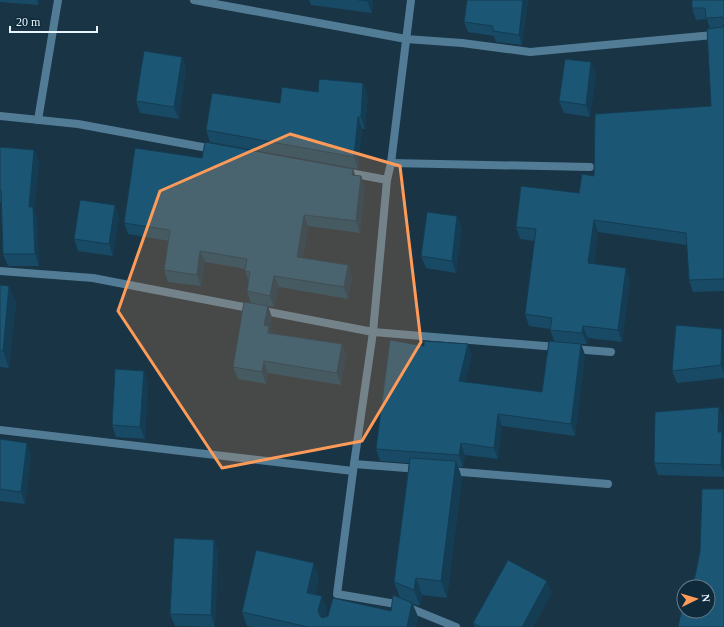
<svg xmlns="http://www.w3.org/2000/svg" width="724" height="627" viewBox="0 0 724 627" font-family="'Times New Roman',serif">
	<rect width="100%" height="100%" fill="#193444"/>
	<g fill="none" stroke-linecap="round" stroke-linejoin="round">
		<!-- street -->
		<g stroke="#527c96" stroke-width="8">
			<polyline points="194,0 406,39 462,43 530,52 724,34"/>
			<polyline points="411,0 391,163 387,180 373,332 354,464 337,594 402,605 456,627"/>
			<polyline points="0,116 78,124 213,149"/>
			<polyline points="38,120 58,0"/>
			<polyline points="391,163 590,167"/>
			<polyline points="345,172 387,180"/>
			<polyline points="0,271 93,278 373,332 557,347"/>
			<polyline points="573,349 611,352"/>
			<polyline points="0,430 353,471"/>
			<polyline points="354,464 419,469"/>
			<polyline points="449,471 608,484"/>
		</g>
	</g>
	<!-- wall -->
	<g fill="#184a65">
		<polygon points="0,0 39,0 38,5 0,2"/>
		<polygon points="309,0 373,0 372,13 311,5"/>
		<polygon points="467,0 528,0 522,45 496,42 494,36 468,32 464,22"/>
		<polygon points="724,0 724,291 693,292 689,280 687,245 598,232 594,264 630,280 622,342 588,338 587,344 581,344 585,355 575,436 502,426 498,459 465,455 463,467 458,467 462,478 447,598 422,595 420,606 413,604 418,617 416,627 251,627 247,626 242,612 319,578 315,594 322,596 327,610 326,616 391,611 400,598 394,582 409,463 380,461 376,449 472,355 465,382 542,392 554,341 550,329 529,326 525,314 535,241 520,239 516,227 579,193 594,176 711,106 710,29 707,19 696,20 692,8"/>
		<polygon points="182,57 186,69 179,119 140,113 136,101"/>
		<polygon points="596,74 590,117 564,113 559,101"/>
		<polygon points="363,83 368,95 365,129 362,129 358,169 210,142 206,130 280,103 318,92"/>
		<polygon points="0,147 34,150 39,162 34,211 37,219 39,266 8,266 3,254 1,202 0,202"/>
		<polygon points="202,158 353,169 355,175 361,176 365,187 360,233 308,226 303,258 348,265 352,277 348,299 279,287 274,307 268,306 272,318 270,329 272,333 342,344 346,356 341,385 268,373 266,384 238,379 233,367 251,303 247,291 249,281 245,271 245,269 205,262 201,286 168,282 164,270 169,241 128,234 124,223"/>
		<polygon points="115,205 119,217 113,256 78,251 74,239"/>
		<polygon points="462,228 456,273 426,268 421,256"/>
		<polygon points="0,285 9,286 16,303 9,368 0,367"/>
		<polygon points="724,335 724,378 677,383 672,371"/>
		<polygon points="148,383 145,439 116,437 112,425"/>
		<polygon points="719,407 723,419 723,435 724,438 724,477 658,475 654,463"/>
		<polygon points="0,439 27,443 31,455 25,504 0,501"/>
		<polygon points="214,540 218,552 215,627 175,626 170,614"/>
		<polygon points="547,581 552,593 533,627 475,627 473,623"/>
	</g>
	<!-- shaded-wall -->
	<g fill="#143c52">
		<polygon points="37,0 39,0 38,5"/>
		<polygon points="368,0 373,0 372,13 367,1"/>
		<polygon points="523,0 528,0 522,45 519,35"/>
		<polygon points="182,57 186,69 179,119 174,107"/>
		<polygon points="591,62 596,74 590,117 586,105"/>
		<polygon points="363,83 368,95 365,129 361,117"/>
		<polygon points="358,117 362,129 358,169 354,157"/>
		<polygon points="34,150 39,162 34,211 37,219 39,266 35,254 29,207"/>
		<polygon points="353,169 357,180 352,175"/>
		<polygon points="361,176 365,187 360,233 356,221"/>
		<polygon points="115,205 119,217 113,256 109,244"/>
		<polygon points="304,215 308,226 301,269 297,257"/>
		<polygon points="457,216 462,228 456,273 452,261"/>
		<polygon points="594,220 598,232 593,275 588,263"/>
		<polygon points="200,251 205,262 201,286 197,275"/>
		<polygon points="348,265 352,277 348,299 344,287"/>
		<polygon points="626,268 630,280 622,342 618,330"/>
		<polygon points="274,276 279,287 274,307 270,296"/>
		<polygon points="9,286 16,303 9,368 3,351"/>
		<polygon points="268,306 272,318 270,329 273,338 272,345 264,325"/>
		<polygon points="583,326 588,338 587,344 582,333"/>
		<polygon points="722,329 724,335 724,374 721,365"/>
		<polygon points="342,344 346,356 341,385 337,373"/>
		<polygon points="468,344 472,355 463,392 459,381"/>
		<polygon points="581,344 585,355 575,436 571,424"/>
		<polygon points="264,361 268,373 266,384 262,372"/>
		<polygon points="144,371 148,383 145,439 140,427"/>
		<polygon points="719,407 723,419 723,435 724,438 724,474 721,465 718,432"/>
		<polygon points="498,414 502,426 498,459 494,448"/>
		<polygon points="27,443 31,455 25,504 21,492"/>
		<polygon points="461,443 465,455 463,467 459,455"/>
		<polygon points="456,461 462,478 447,598 441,581"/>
		<polygon points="214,540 218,552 215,627 211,615"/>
		<polygon points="314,563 319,578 312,607 307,593"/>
		<polygon points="416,578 422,595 420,606 414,590"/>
		<polygon points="547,581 552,593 533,627 522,627"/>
		<polygon points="322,596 327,610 324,626 318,611"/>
		<polygon points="412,603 418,617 416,627 407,627"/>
	</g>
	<!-- building -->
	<g fill="#1c5675" stroke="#143c52">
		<polygon points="358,0 368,0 367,1"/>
		<polygon points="467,0 523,0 519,35 493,31 493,26 464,22"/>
		<polygon points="692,0 724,0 724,20 722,17 706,18 705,8 692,8"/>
		<polygon points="724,24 724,279 689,280 686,233 594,220 588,263 626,268 618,330 583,326 582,333 550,330 552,318 525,314 536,229 516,227 521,186 579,193 582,174 594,176 595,114 711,106 707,29 723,27"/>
		<polygon points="144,51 182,57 174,107 136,101"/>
		<polygon points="565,59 591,62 586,105 559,101"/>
		<polygon points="319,79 363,83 361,117 358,117 354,157 206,130 212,93 280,103 282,87 318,92"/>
		<polygon points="205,142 353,169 352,175 361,176 356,221 304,215 297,257 348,265 344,287 274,276 270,296 247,291 250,272 245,271 247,259 200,251 197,275 164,270 170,230 124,223 135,148 202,158"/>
		<polygon points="0,147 34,150 29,207 33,207 35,254 3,254 1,190 0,190"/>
		<polygon points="80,200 115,205 109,244 74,239"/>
		<polygon points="427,212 457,216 452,261 421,256"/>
		<polygon points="0,285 9,286 3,351 0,351"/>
		<polygon points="244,302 268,306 264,325 269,326 268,333 342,344 337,373 264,361 262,372 233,367"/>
		<polygon points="676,325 722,329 721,365 672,371"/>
		<polygon points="390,340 424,346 424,341 468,344 459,381 542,392 549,341 581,344 571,424 498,414 494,448 461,443 459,455 376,449"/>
		<polygon points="115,369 144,371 140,427 112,425"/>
		<polygon points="719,407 718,432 722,432 721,465 654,463 655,412"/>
		<polygon points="0,439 27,443 21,492 0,489"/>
		<polygon points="410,458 456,461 441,581 416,578 414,590 394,582"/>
		<polygon points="702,489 724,489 724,627 678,627 684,599 684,611 708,611 708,587 687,587 688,580 694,581 700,552"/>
		<polygon points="174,538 214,540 211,615 170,614"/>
		<polygon points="256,550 314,563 307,593 322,596 318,611 320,616 322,618 328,616 333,598 391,611 393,595 412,603 407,627 308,627 242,612"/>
		<polygon points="508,560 547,581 522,627 481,627 473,623"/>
	</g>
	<!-- marked area -->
	<path fill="#fe9b59" fill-opacity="0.2" stroke="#fe9b59" stroke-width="3" stroke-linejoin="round" d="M290,134l110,32 21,176 -59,99 -140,27 -104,-157 42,-120z"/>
	<!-- north arrow -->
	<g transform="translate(696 599) rotate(85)"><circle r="19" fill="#0f2a3a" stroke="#667b88"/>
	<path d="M0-3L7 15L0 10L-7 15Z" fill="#fe9b59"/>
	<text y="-6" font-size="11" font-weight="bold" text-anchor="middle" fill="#e8f5fe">N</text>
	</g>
	<!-- scale -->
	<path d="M10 26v6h87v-6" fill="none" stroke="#e8f5fe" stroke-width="2"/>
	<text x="16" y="26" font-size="12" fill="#e8f5fe" stroke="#0f2a3a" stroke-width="3" paint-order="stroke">20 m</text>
</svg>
